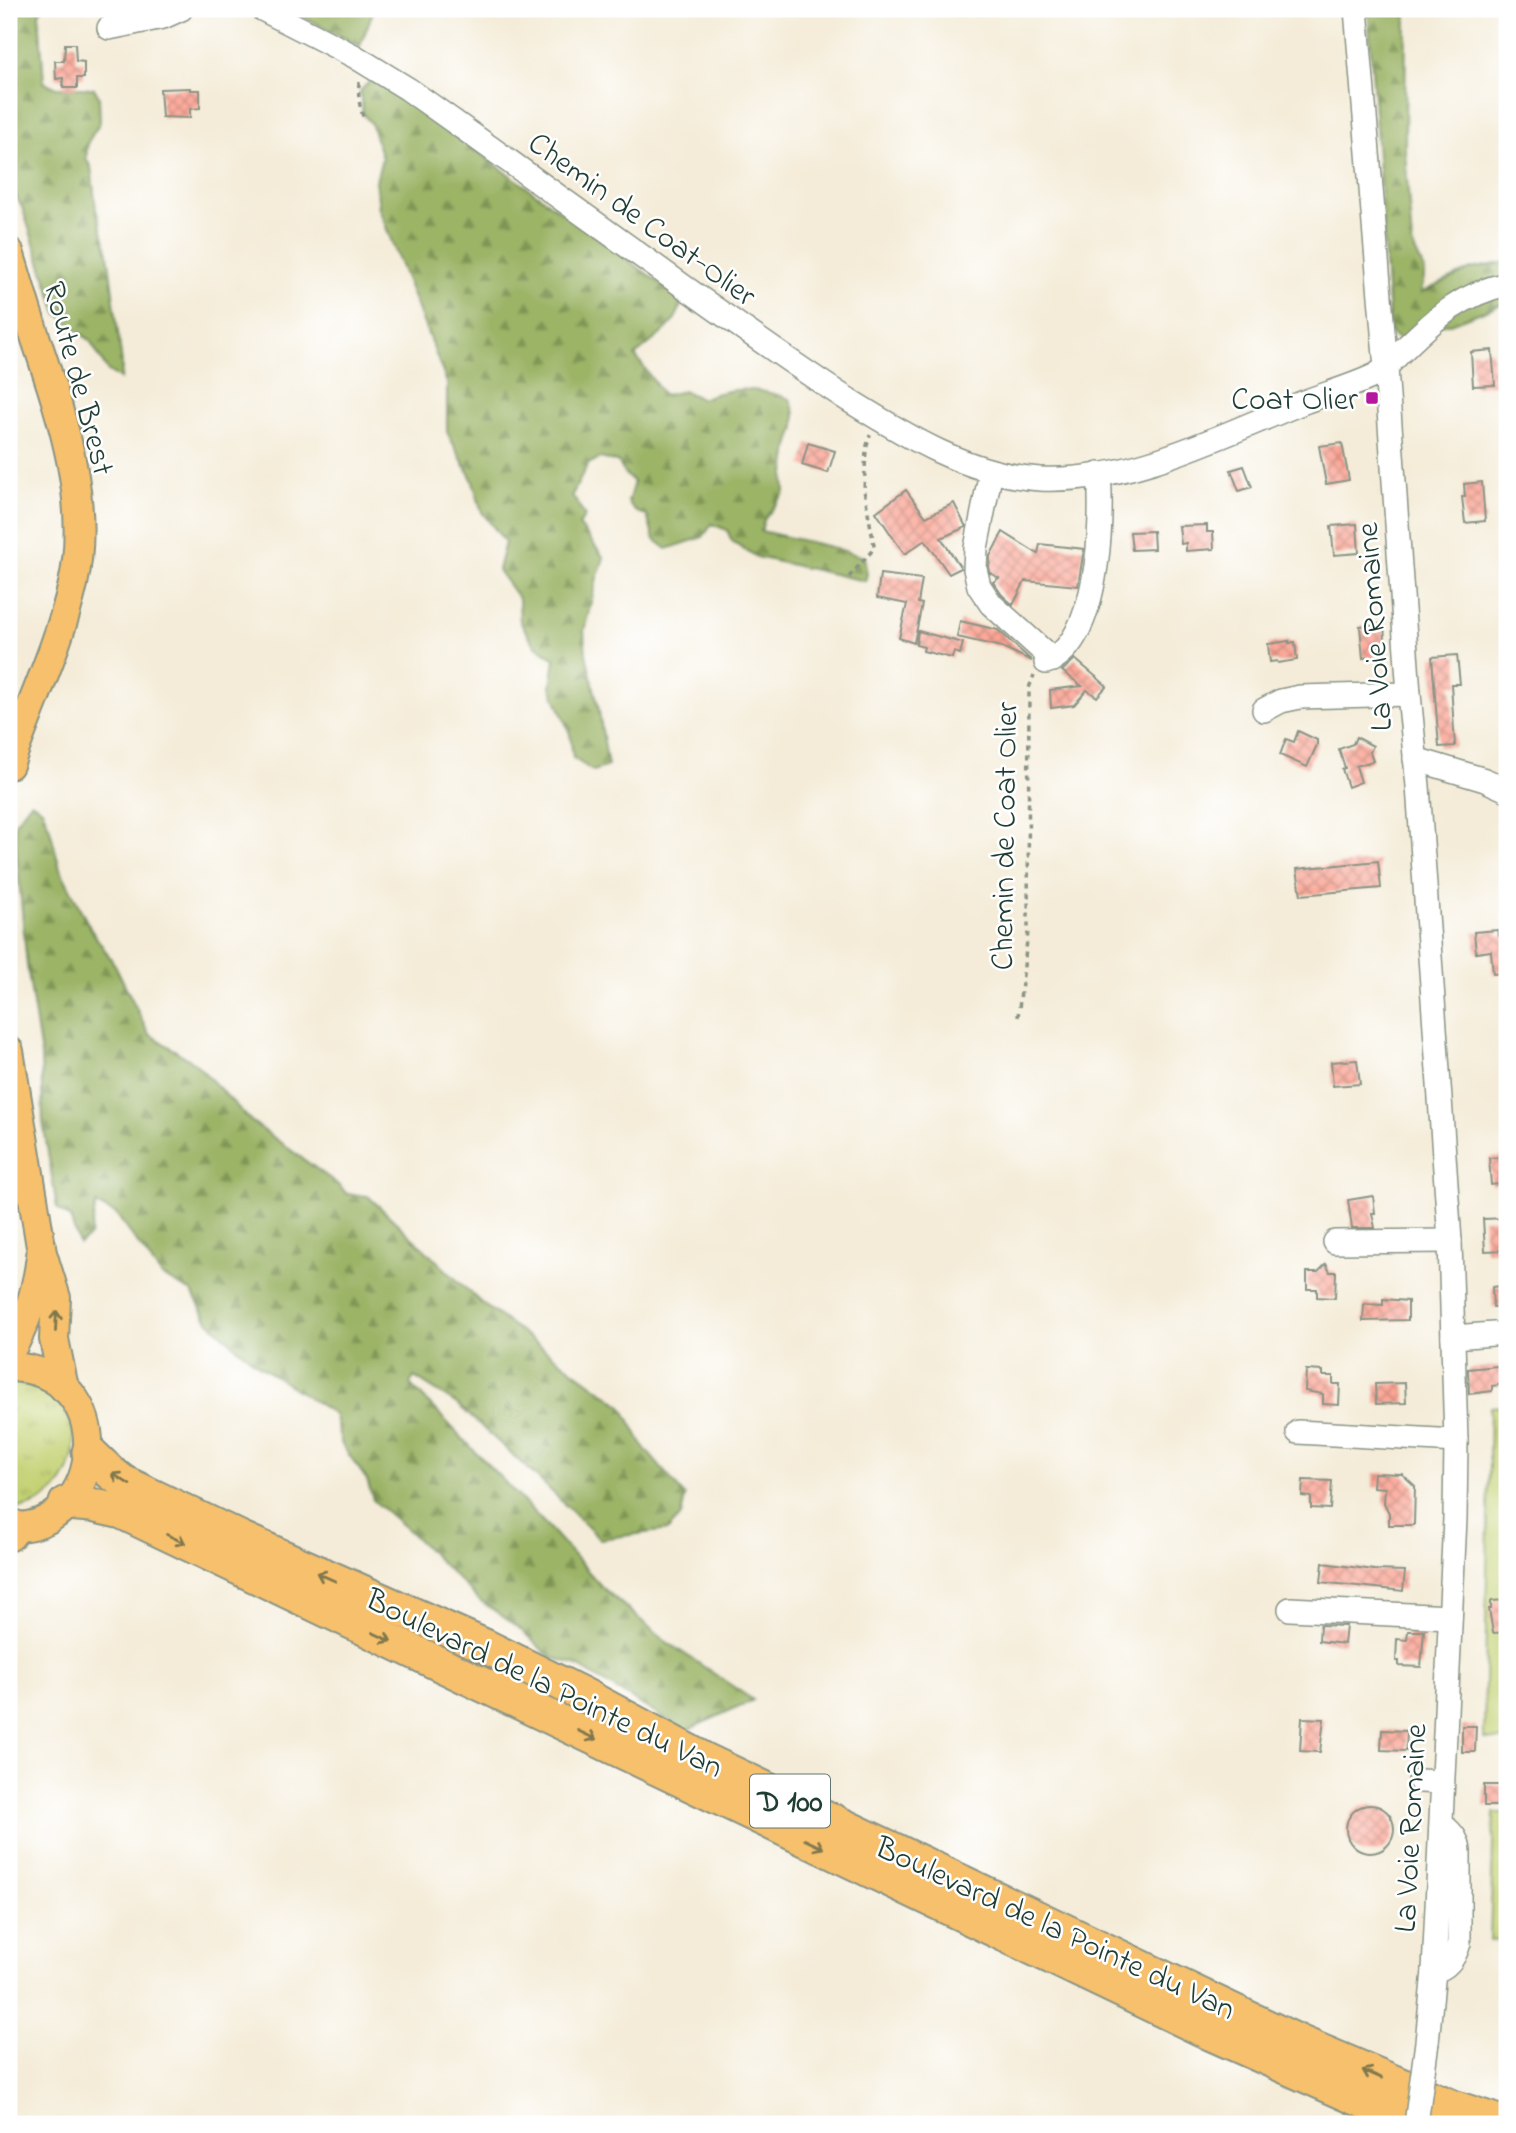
<svg xmlns="http://www.w3.org/2000/svg" width="1516" height="2133" viewBox="0 0 1516 2133" font-family="'Indie Flower',sans-serif">
	<defs>
		<pattern id="grass-tufts" width="24" height="20" patternUnits="userSpaceOnUse" patternTransform="scale(1.75)"><rect width="24" height="20" fill="#c4d274"/><path d="M3 7l-1-3M5 7V3M7 7l1-3M15 17l-1-3M17 17v-4M19 17l1-3" fill="none" stroke="#a8b565"/></pattern>
		<pattern id="forest-firs" width="22" height="20" patternUnits="userSpaceOnUse" patternTransform="scale(1.75)"><rect width="22" height="20" fill="#9bb466"/><path d="M5 1l3.5 6h-7zM16 11l3.5 6h-7z" fill="#7e9455"/></pattern>
		<pattern id="building-cross-hatch" width="8" height="8" patternUnits="userSpaceOnUse" patternTransform="scale(1.75)"><rect width="8" height="8" fill="#fca595"/><path d="M0 0l8 8M0 8l8-8" fill="none" stroke="#cb887a"/></pattern>
	</defs>
	<rect width="100%" height="100%" fill="#fff"/>
	<filter id="ink" filterUnits="userSpaceOnUse"><feTurbulence type="fractalNoise" baseFrequency=".0143" numOctaves="2"/><feDisplacementMap in="SourceGraphic" scale="14" xChannelSelector="R" yChannelSelector="G"/><feConvolveMatrix kernelMatrix="1 2 1 2 8 2 1 2 1" color-interpolation-filters="sRGB"/></filter>
	<filter id="wash" filterUnits="userSpaceOnUse"><feTurbulence type="fractalNoise" baseFrequency=".00686" numOctaves="4" result="noise"/><feDisplacementMap in="SourceGraphic" scale="28" xChannelSelector="R" yChannelSelector="G"/><feGaussianBlur stdDeviation="1.57" result="paint"/><feColorMatrix in="noise" values="0 0 0 0 0 0 0 0 0 0 0 0 0 0 0 0 0 1.4 0 .05"/><feComposite in="paint" operator="in"/></filter>
	<g filter="url(#wash)">
		<rect width="100%" height="100%" fill="#f4ecd8"/>
		<!-- grass -->
		<path fill="url(#grass-tufts)" stroke="#728854" stroke-width="2" d="M9,1382c13,2 25,4 36,11 55,34 26,116 -36,116z"/>
		<!-- forest -->
		<g fill="url(#forest-firs)" stroke="#5d784d" stroke-width="2">
			<polygon points="9,9 42,9 39,14 44,82 57,88 94,88 99,97 100,122 88,142 86,158 91,167 96,209 108,253 122,364 121,379 107,370 91,342 57,313 22,207 9,186"/>
			<polygon points="288,9 374,9 360,46"/>
			<polygon points="1368,9 1406,9 1405,152 1412,244 1425,272 1421,293 1471,269 1507,262 1507,302 1450,324 1424,324 1400,340 1390,333"/>
			<path d="M370,81l11,1 301,217c-4,29 -28,38 -47,57 11,12 18,26 29,39l21,-4 16,8c33,-13 56,-12 89,0l5,14v14l-6,19 -5,34 1,12 -21,28 -3,11 70,16 33,10 3,17 -2,7 -108,-24 -25,-16 -5,-11 -15,-6 -9,13 -36,12 -13,-10 -7,-23 -12,-5 -7,-9 6,-20 -9,-8 -7,-12 -18,-4 -12,6 -16,31 13,21 -6,9 25,33 -7,20 -13,53 2,23 12,51 10,61 -15,5 -20,-13 -3,-24 -19,-47 4,-28 -20,-14 -15,-23 -1,-23 -21,-29 7,-28 -23,-30 -10,-33 -25,-47v-49l-68,-174 -3,-28 6,-23 -11,-35 -8,-9 -3,-23z"/>
			<polygon points="31,802 42,809 50,829 60,869 90,928 115,965 149,1034 195,1063 251,1121 336,1183 347,1194 368,1196 480,1302 622,1406 645,1449 685,1496 681,1516 668,1530 600,1539 540,1480 457,1404 414,1377 410,1384 549,1528 602,1587 664,1640 753,1700 685,1731 574,1664 550,1657 519,1628 478,1599 410,1532 373,1500 367,1480 342,1445 334,1414 261,1367 234,1345 208,1321 192,1292 162,1276 116,1214 96,1204 90,1236 79,1244 70,1218 57,1208 43,1122 41,1055 27,966 14,824"/>
		</g>
		<!-- park -->
		<g fill="#c4d274" stroke="#728854" stroke-width="2">
			<polygon points="1507,1406 1507,1740 1484,1739 1490,1407"/>
			<polygon points="1494,1813 1507,1813 1507,1939 1490,1940"/>
		</g>
		<g id="blocks">
			<!-- building -->
			<g fill="url(#building-cross-hatch)">
				<polygon points="65,44 75,44 76,61 84,62 84,78 77,78 77,88 63,88 63,78 56,79 55,61 64,61"/>
				<polygon points="190,88 190,90 200,90 200,108 190,109 190,118 162,117 160,89"/>
				<polygon points="1492,350 1495,385 1473,386 1471,352"/>
				<polygon points="808,443 835,451 828,473 802,465"/>
				<polygon points="1342,443 1349,480 1326,484 1319,446"/>
				<polygon points="1244,466 1252,487 1239,491 1231,470"/>
				<polygon points="1482,482 1485,521 1465,523 1462,497 1465,497 1464,484"/>
				<polygon points="906,490 926,517 954,503 966,527 941,538 961,568 949,574 925,540 905,554 896,542 876,512"/>
				<polygon points="1357,524 1359,553 1334,555 1331,526"/>
				<polygon points="1207,525 1207,532 1213,532 1214,549 1186,551 1186,543 1181,544 1179,526"/>
				<polygon points="1153,531 1154,549 1132,550 1130,532"/>
				<polygon points="1003,532 1038,554 1040,544 1084,549 1078,586 1025,581 1013,605 1002,595 993,582 999,578 990,573 989,568 990,556"/>
				<polygon points="880,574 922,579 918,603 922,604 914,643 899,638 907,604 877,598"/>
				<polygon points="960,621 998,630 1032,661 1002,647 957,637"/>
				<polygon points="1384,624 1386,655 1363,658 1360,626"/>
				<polygon points="918,631 963,643 960,654 954,652 952,658 923,651 924,647 916,645"/>
				<polygon points="1289,641 1289,643 1295,642 1297,660 1278,663 1277,661 1270,662 1268,644"/>
				<polygon points="1457,655 1460,684 1451,684 1455,746 1439,747 1432,657"/>
				<polygon points="1075,659 1107,686 1097,697 1087,690 1074,705 1051,708 1050,690 1082,686 1062,671"/>
				<polygon points="1298,731 1317,740 1317,745 1307,767 1280,755 1286,739 1294,742"/>
				<polygon points="1356,737 1373,746 1370,752 1373,761 1356,766 1361,782 1348,787 1342,769 1345,768 1339,749 1353,744"/>
				<polygon points="1378,861 1381,888 1301,895 1297,869"/>
				<polygon points="1498,930 1499,936 1507,935 1507,973 1493,974 1491,951 1476,953 1474,932"/>
				<polygon points="1357,1060 1360,1084 1333,1086 1331,1062"/>
				<polygon points="1507,1157 1507,1183 1491,1185 1489,1158"/>
				<polygon points="1373,1196 1375,1213 1372,1213 1375,1228 1352,1228 1348,1200"/>
				<polygon points="1507,1218 1507,1250 1485,1251 1483,1219"/>
				<polygon points="1326,1264 1330,1272 1336,1272 1335,1298 1317,1297 1317,1289 1307,1289 1307,1272 1318,1272"/>
				<polygon points="1507,1285 1507,1306 1493,1307 1492,1287"/>
				<polygon points="1383,1299 1408,1301 1408,1320 1363,1321 1364,1304 1383,1305"/>
				<polygon points="1507,1365 1507,1384 1492,1386 1492,1391 1469,1394 1468,1369"/>
				<polygon points="1306,1370 1323,1371 1323,1376 1333,1376 1333,1384 1340,1384 1339,1405 1323,1404 1323,1394 1305,1391"/>
				<polygon points="1405,1383 1406,1403 1376,1404 1375,1384"/>
				<polygon points="1374,1473 1402,1474 1415,1486 1414,1525 1389,1525 1389,1513 1384,1503 1385,1488 1373,1487"/>
				<polygon points="1303,1480 1332,1481 1330,1509 1311,1508 1311,1497 1302,1496"/>
				<polygon points="1323,1563 1374,1570 1405,1571 1403,1591 1321,1582"/>
				<polygon points="1507,1600 1507,1632 1493,1633 1489,1609 1491,1609 1491,1601"/>
				<polygon points="1320,1625 1346,1626 1344,1644 1319,1641"/>
				<polygon points="1408,1631 1424,1631 1421,1667 1399,1666 1399,1661 1396,1661 1397,1639 1407,1640"/>
				<polygon points="1302,1718 1324,1719 1320,1752 1300,1751"/>
				<polygon points="1462,1726 1476,1726 1475,1752 1462,1752"/>
				<polygon points="1382,1730 1407,1731 1406,1751 1381,1750"/>
				<rect x="1484" y="1785" width="23" height="21"/>
				<circle cx="1370" cy="1829" r="24"/>
			</g>
		</g>
	</g>
	<g filter="url(#ink)">
		<use href="#blocks" fill-opacity="0" stroke="#8a9486" stroke-width="2"/>
		<g fill="none" stroke-linecap="round" stroke-linejoin="round">
			<!-- minor casing -->
			<g stroke="#8a9486" stroke-width="26">
				<g id="minor">
					<path d="M262,9l92,47 54,33c92,65 183,131 275,197 54,38 108,77 164,113 59,37 122,76 193,80 91,4 181,-44 264,-77 24,-9 49,-16 72,-27 12,-8 19,-18 29,-27 32,-31 57,-54 102,-64"/>
					<polyline points="1356,9 1386,368 1409,694 1418,786 1450,1241 1456,1441 1455,1518 1434,1971 1427,2042"/>
					<polyline points="109,28 163,17 181,9"/>
					<polyline points="991,471 976,548 975,569 979,586 991,604 1053,660"/>
					<path d="M1046,662c53,-18 57,-141 53,-188"/>
					<polyline points="1264,710 1281,701 1300,697 1409,694"/>
					<polyline points="1415,759 1485,780 1507,790"/>
					<polyline points="1335,1242 1450,1241"/>
					<polyline points="1453,1337 1507,1333"/>
					<polyline points="1298,1432 1456,1441"/>
					<polyline points="1290,1609 1450,1617"/>
					<polyline points="1420,1781 1442,1782"/>
					<path d="M1434,1971c13,-3 21,-14 25,-28v-91c-1,-11 -5,-17 -13,-24h-5"/>
				</g>
			</g>
			<!-- major casing -->
			<g stroke="#8a9486" stroke-width="32">
				<g id="major">
					<path d="M9,252c7,22 13,44 20,66 27,83 64,177 44,266 -14,62 -43,121 -64,181"/>
					<polyline points="9,1051 42,1253 56,1298 54,1339 64,1388"/>
					<path d="M9,1353c18,-31 28,-62 32,-97"/>
					<path d="M9,1367c112,2 99,165 0,160"/>
				</g>
			</g>
			<!-- highway casing -->
			<g stroke="#8a9486" stroke-width="37">
				<g id="highway">
					<polyline points="89,1452 110,1472 123,1482 240,1538 487,1647 584,1695 707,1761 1299,2042 1453,2107 1505,2124"/>
					<polyline points="66,1503 91,1505 122,1512 1212,2034 1363,2101 1420,2124"/>
					<polyline points="9,1534 14,1527"/>
				</g>
			</g>
			<!-- path -->
			<g stroke="#8a9486" stroke-width="3.5" stroke-dasharray="5 5" stroke-linecap="butt">
				<path d="M359,82c-1,15 0,25 6,39"/>
				<polyline points="849,577 871,552 874,545 864,490 866,449 870,435"/>
				<polyline points="1018,1017 1028,932 1029,688 1034,675"/>
			</g>
			<!-- minor -->
			<use href="#minor" stroke="#fff" stroke-width="23"/>
			<!-- major -->
			<use href="#major" stroke="#f7c06c" stroke-width="28"/>
			<!-- highway -->
			<use href="#highway" stroke="#f7c06c" stroke-width="33"/>
			<!-- minor-bridge casing -->
			<g stroke="#8a9486" stroke-width="26" stroke-linecap="butt">
				<polyline id="minor-bridge" points="1416,2124 1427,2042"/>
			</g>
			<!-- minor-bridge -->
			<use href="#minor-bridge" stroke="#fff" stroke-width="23"/>
		</g>
		<!-- one-way arrows -->
		<defs><path id="oneway-shaft" d="M-6 0H5M1.5-3L5.5 0L1.5 3" fill="none" stroke-width="1.6" stroke-linecap="round" stroke-linejoin="round" transform="scale(1.75)"/></defs>
		<g stroke="#80784d">
			<use href="#oneway-shaft" transform="translate(56 1321) rotate(-87)"/>
			<use href="#oneway-shaft" transform="translate(121 1479) rotate(-148)"/>
			<use href="#oneway-shaft" transform="translate(176 1539) rotate(26)"/>
			<use href="#oneway-shaft" transform="translate(326 1577) rotate(-156)"/>
			<use href="#oneway-shaft" transform="translate(382 1637) rotate(25)"/>
			<use href="#oneway-shaft" transform="translate(587 1735) rotate(26)"/>
			<use href="#oneway-shaft" transform="translate(814 1844) rotate(26)"/>
			<use href="#oneway-shaft" transform="translate(1372 2074) rotate(-157)"/>
		</g>
	</g>
	<!-- markers -->
	<rect fill="#b5179e" stroke="#fff" stroke-width="2.5" x="1365" y="391" width="14" height="14" rx="3.5"/>
	<g text-anchor="middle" stroke-width="5" stroke-linejoin="round" paint-order="stroke">
		<!-- shield labels -->
		<rect fill="#fff" stroke="#627771" stroke-width="2" x="750" y="1774.5" width="80" height="53" rx="5"/>
		<g font-size="30" font-weight="bold" fill="#1f3d34">
			<text x="790" y="1811">D 100</text>
		</g>
		<!-- street labels -->
		<g font-size="32" fill="#1f3d34" stroke="#fff">
			<text transform="translate(643 218) rotate(36)" y="11">Chemin de Coat-Olier</text>
			<text transform="translate(80 378) rotate(75)" y="11">Route de Brest</text>
			<text transform="translate(1373 627) rotate(-94)" y="11">La Voie Romaine</text>
			<text transform="translate(1003 836) rotate(-89)" y="11">Chemin de Coat Olier</text>
			<text transform="translate(545 1682) rotate(26)" y="11">Boulevard de la Pointe du Van</text>
			<text transform="translate(1409 1828) rotate(-87)" y="11">La Voie Romaine</text>
			<text transform="translate(1056 1927) rotate(25)" y="11">Boulevard de la Pointe du Van</text>
		</g>
		<!-- poi labels -->
		<g font-size="32" fill="#1f3d34" stroke="#fff" text-anchor="end">
			<text x="1358" y="409">Coat Olier</text>
		</g>
	</g>
	<!-- margin -->
	<rect width="1516" height="2133" fill="none" stroke="#fff" stroke-width="35"/>
</svg>
